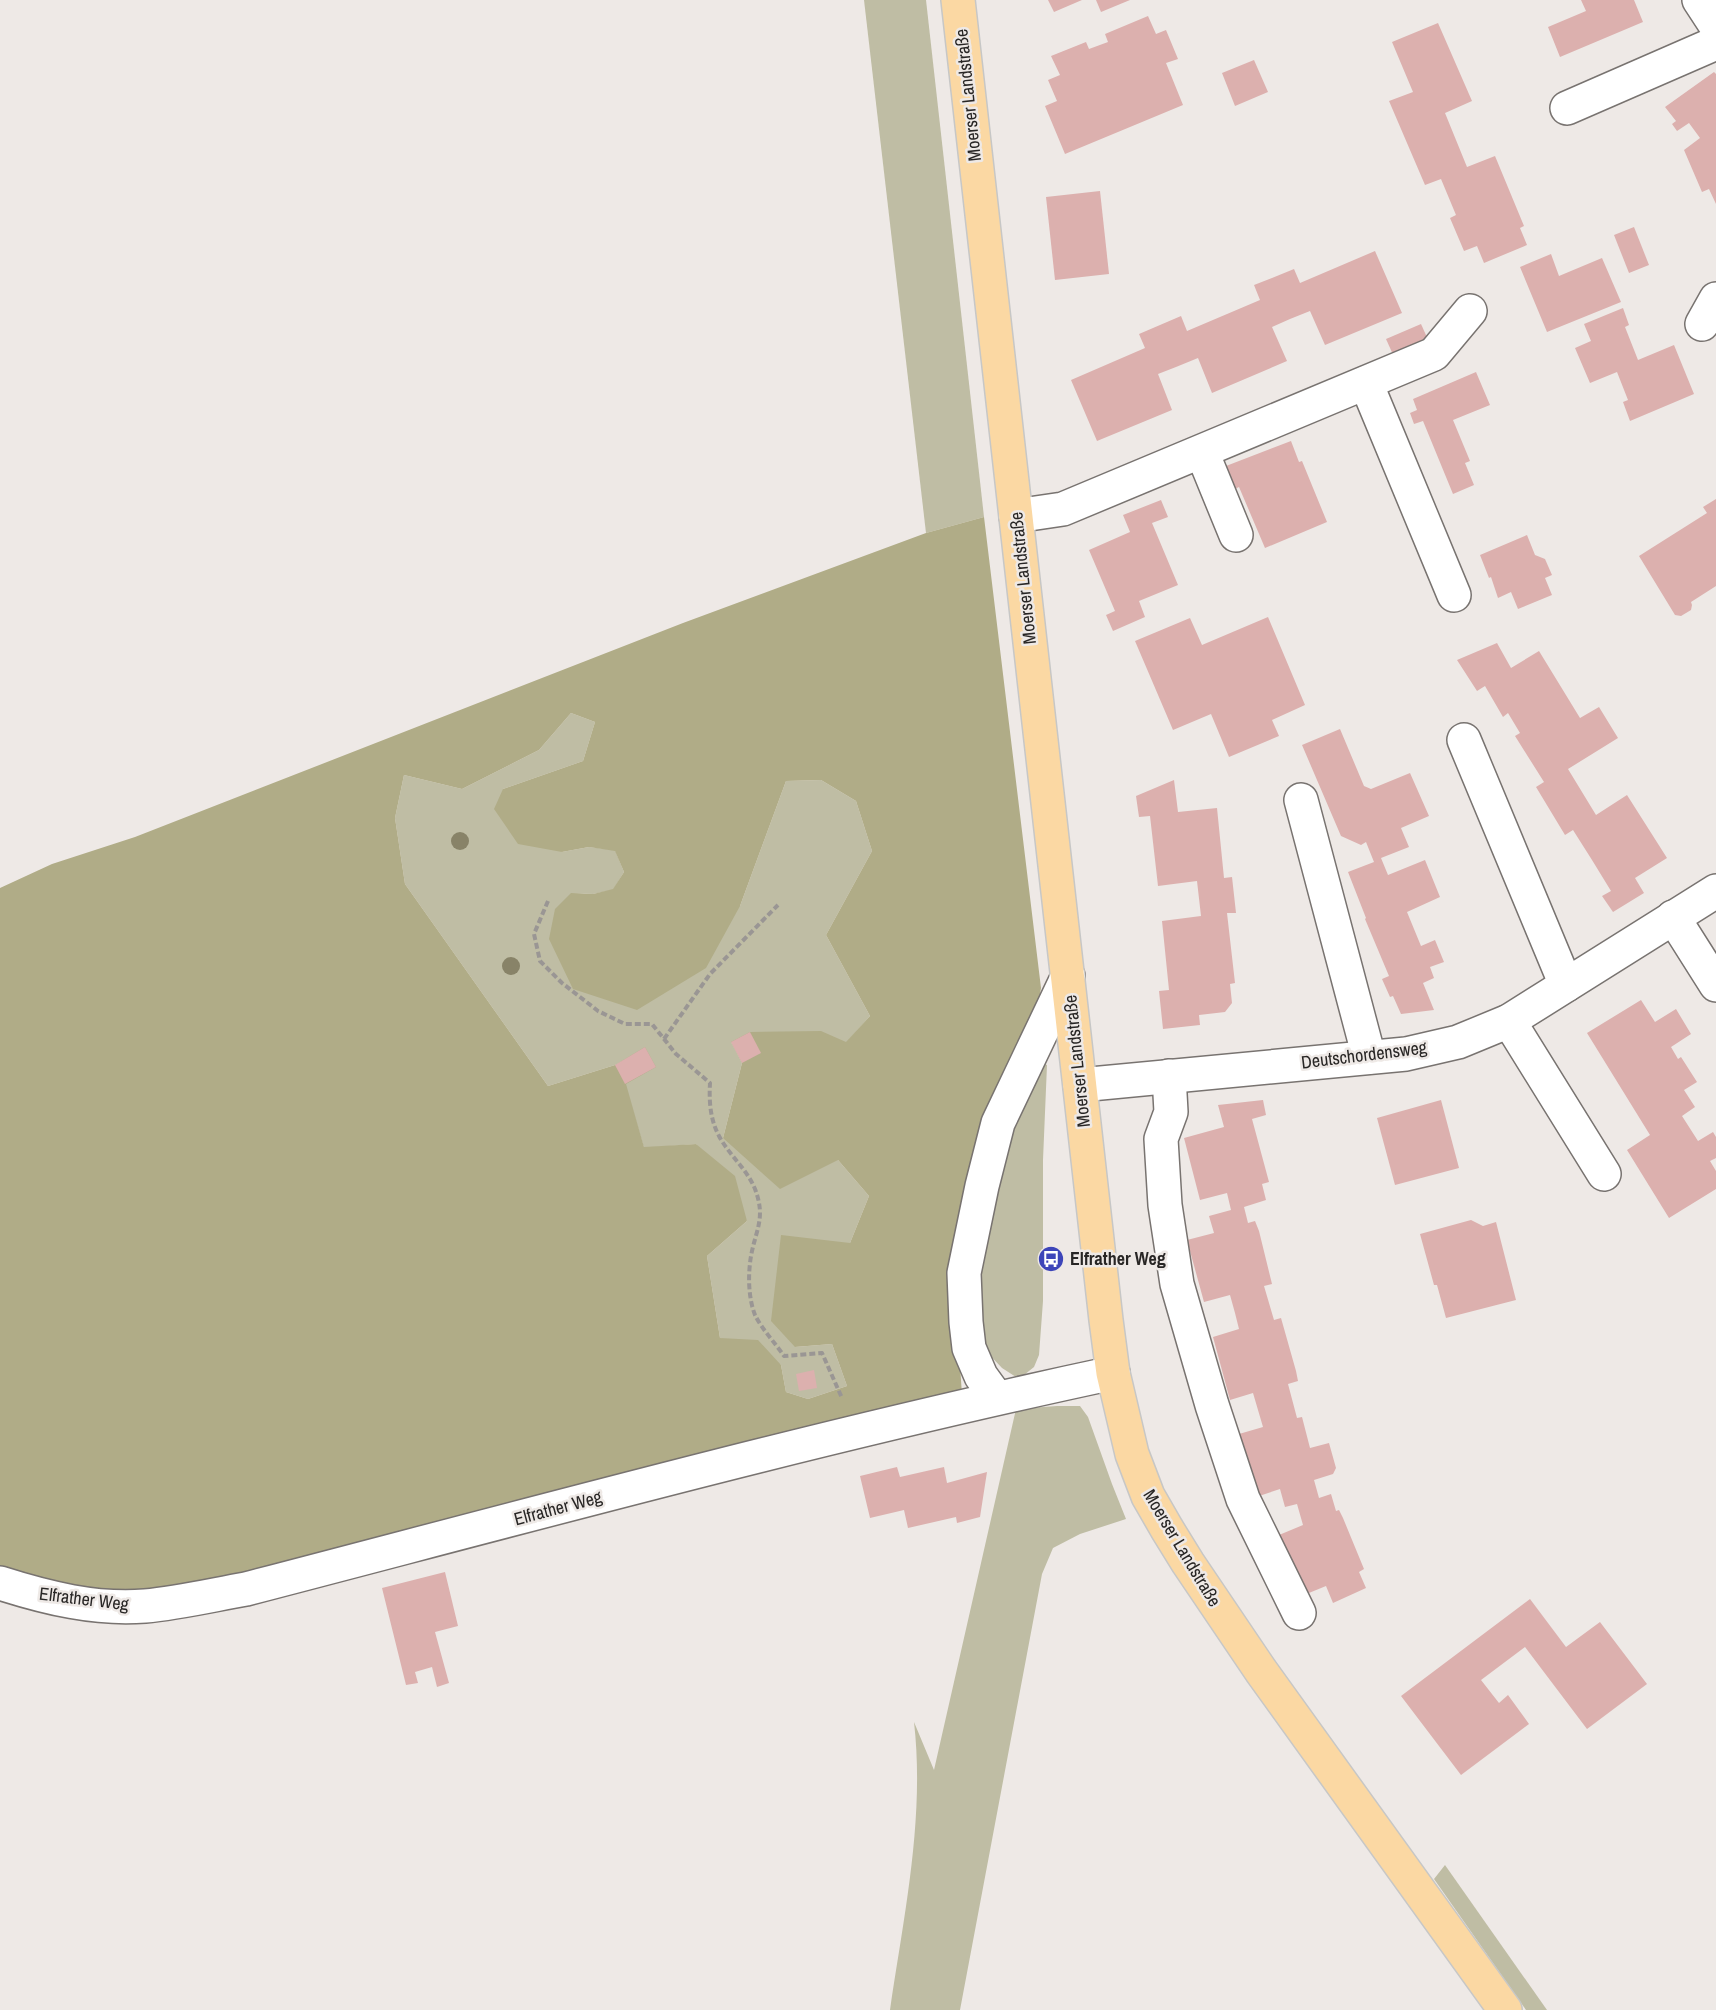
<svg xmlns="http://www.w3.org/2000/svg" width="1716" height="2010" viewBox="0 0 1716 2010" font-family="'Archivo Narrow',sans-serif">
	<rect width="100%" height="100%" fill="#eee9e6"/>
	<!-- green -->
	<g fill="#bfbda4">
		<polygon points="864,0 926,0 984,517 926,533"/>
		<polygon points="571,713 595,722 583,761 503,789 562,852 589,847 615,850 624,872 613,890 593,894 570,893 740,906 786,781 821,780 856,801 872,851 826,935 870,1016 846,1043 731,1042 742,1063 723,1138 838,1160 869,1196 850,1243 795,1347 832,1344 847,1386 808,1399 786,1392 781,1365 720,1338 707,1256 747,1221 696,1144 644,1148 625,1084 645,1048 615,1065 548,1086 405,884 395,818 404,775 462,789 539,750"/>
		<polygon points="1040,1062 1047,1065 1043,1160 1043,1301 1039,1355 1034,1367 1024,1375 1016,1377 1002,1368 984,1349 975,1277 990,1188"/>
		<path d="M1057,1406h23l8,11 24,67 14,35 -46,15 -27,14 -11,26 -82,436h-70c14,-95 35,-192 24,-288l20,48 82,-361z"/>
		<polygon points="1445,1865 1547,2010 1526,2010 1434,1879"/>
	</g>
	<!-- forest -->
	<path fill="#b0ac87" fill-rule="evenodd" d="M984,517l57,471 -6,36 -78,296 5,75 -720,185 -98,17 -144,-23v-686l52,-24 83,-27 548,-214 243,-90zM571,713l24,9 -12,39 -80,28 -9,20 24,35 44,8 27,-5 26,4 9,21 -11,17 -20,5 -22,-1 -16,16 -6,30 24,50 64,21 69,-42 34,-62 46,-125 35,-1 35,21 16,50 -46,84 44,81 -24,26 -25,-11 -71,1 -19,10 11,21 -19,75 57,51 58,-29 31,36 -19,47 -69,-8 -10,86 24,26 37,-3 15,42 -39,13 -22,-7 -5,-27 -23,-25 -38,-2 -13,-82 40,-35 -12,-45 -39,-32 -52,3 -18,-63 30,-17 -11,-20 -30,18 -67,21 -143,-202 -10,-66 9,-43 58,14 77,-39z"/>
	<!-- building -->
	<g fill="#dcb0ae">
		<polygon points="1048,0 1082,0 1054,12"/>
		<polygon points="1096,0 1130,0 1101,12"/>
		<polygon points="1581,0 1634,0 1643,22 1560,57 1548,27 1586,11"/>
		<polygon points="1148,16 1156,34 1166,30 1178,59 1166,63 1183,105 1065,154 1045,106 1057,101 1048,80 1060,75 1051,56 1086,42 1089,49 1108,42 1105,34"/>
		<polygon points="1438,23 1472,101 1445,113 1467,167 1495,156 1524,226 1520,228 1527,245 1484,263 1477,246 1464,251 1450,218 1456,215 1441,179 1425,185 1389,101 1413,92 1392,42"/>
		<polygon points="1254,60 1268,92 1235,106 1222,73"/>
		<polygon points="1714,72 1716,74 1716,204 1709,189 1702,192 1684,150 1700,138 1689,123 1677,131 1672,124 1676,121 1665,107"/>
		<polygon points="1100,191 1109,274 1055,280 1046,197"/>
		<polygon points="1634,227 1649,265 1629,273 1614,235"/>
		<polygon points="1375,251 1402,313 1325,345 1310,311 1290,319 1272,327 1287,361 1212,393 1198,358 1176,367 1158,374 1172,410 1097,441 1071,380 1145,348 1139,334 1181,316 1187,331 1260,300 1254,285 1272,278 1294,269 1300,283"/>
		<polygon points="1551,254 1559,276 1602,258 1621,302 1547,332 1520,267"/>
		<polygon points="1623,308 1629,325 1625,327 1638,360 1674,345 1694,394 1630,421 1623,402 1628,400 1617,372 1590,383 1575,348 1591,341 1584,324"/>
		<polygon points="1421,324 1430,344 1395,359 1386,339"/>
		<polygon points="1476,372 1490,405 1453,420 1470,461 1465,463 1474,485 1453,494 1423,421 1414,424 1410,413 1417,410 1413,399"/>
		<polygon points="1291,441 1299,462 1302,461 1327,522 1265,548 1239,487 1235,489 1226,466"/>
		<polygon points="1716,499 1716,586 1691,602 1692,605 1691,610 1681,616 1675,615 1639,556 1707,513 1703,507"/>
		<polygon points="1161,500 1168,517 1152,523 1178,585 1139,601 1145,617 1113,631 1106,615 1115,611 1089,550 1130,532 1123,515"/>
		<polygon points="1527,535 1535,555 1545,559 1552,575 1545,578 1552,595 1518,609 1511,592 1498,598 1491,577 1489,578 1480,555"/>
		<polygon points="1268,617 1305,705 1272,720 1279,736 1229,757 1211,714 1173,730 1135,641 1190,618 1202,645"/>
		<polygon points="1497,643 1511,668 1539,651 1580,718 1599,707 1618,738 1568,769 1596,815 1627,795 1667,858 1635,878 1644,893 1613,912 1602,896 1611,891 1592,860 1573,830 1565,835 1536,787 1544,782 1515,736 1520,733 1508,713 1503,717 1485,686 1477,691 1457,660"/>
		<polygon points="1340,729 1364,786 1371,789 1410,773 1429,816 1401,828 1409,847 1381,858 1388,875 1425,860 1440,897 1407,912 1421,946 1435,940 1444,962 1430,967 1434,978 1423,983 1434,1010 1401,1014 1393,996 1390,997 1382,979 1389,976 1365,919 1366,918 1348,872 1374,862 1366,842 1361,845 1341,836 1302,745"/>
		<polygon points="1174,780 1178,812 1217,808 1224,878 1232,877 1236,913 1227,913 1235,983 1230,984 1232,1003 1225,1012 1199,1015 1200,1025 1163,1029 1159,991 1169,990 1162,921 1201,916 1197,881 1158,886 1150,816 1139,817 1136,796"/>
		<polygon points="1641,1000 1655,1022 1676,1009 1691,1034 1671,1047 1678,1059 1681,1057 1697,1082 1684,1090 1695,1107 1682,1116 1698,1141 1713,1132 1716,1137 1716,1158 1710,1161 1716,1171 1716,1189 1669,1218 1627,1150 1650,1135 1587,1033"/>
		<polygon points="750,1032 761,1053 742,1063 731,1042"/>
		<polygon points="645,1047 656,1067 625,1084 615,1065"/>
		<polygon points="1263,1100 1266,1115 1252,1119 1269,1182 1262,1184 1266,1200 1244,1207 1248,1223 1255,1221 1259,1231 1272,1284 1264,1286 1274,1320 1281,1318 1296,1371 1298,1381 1288,1384 1297,1418 1302,1417 1310,1448 1329,1443 1336,1468 1333,1474 1314,1480 1319,1498 1331,1494 1336,1511 1339,1510 1343,1518 1364,1569 1359,1572 1366,1588 1333,1603 1326,1586 1304,1595 1279,1535 1303,1525 1297,1504 1285,1507 1280,1489 1256,1497 1239,1434 1263,1427 1253,1393 1230,1400 1213,1337 1239,1329 1235,1313 1230,1295 1204,1302 1187,1240 1214,1233 1209,1216 1231,1210 1227,1193 1200,1200 1184,1138 1224,1127 1218,1105"/>
		<polygon points="1441,1100 1459,1168 1395,1185 1377,1118"/>
		<polygon points="1471,1220 1483,1226 1496,1222 1516,1300 1446,1318 1437,1285 1434,1285 1420,1234"/>
		<polygon points="814,1370 817,1388 799,1391 796,1374"/>
		<polygon points="897,1467 900,1477 944,1467 947,1483 987,1472 980,1517 957,1523 956,1517 908,1528 904,1510 870,1518 860,1476"/>
		<polygon points="445,1572 458,1626 435,1632 449,1683 437,1687 432,1667 415,1672 418,1683 406,1685 382,1588"/>
		<polygon points="1530,1599 1566,1647 1600,1622 1647,1684 1587,1729 1525,1647 1481,1680 1499,1703 1508,1695 1529,1724 1461,1775 1401,1696"/>
	</g>
	<g fill="none" stroke-linecap="round" stroke-linejoin="round">
		<!-- minor casing -->
		<g stroke="#787370" stroke-width="36">
			<g id="minor">
				<polyline points="1699,0 1716,26"/>
				<polyline points="1567,108 1716,43"/>
				<polyline points="1702,324 1716,299"/>
				<polyline points="1366,383 1454,595"/>
				<polyline points="1202,452 1236,535"/>
				<polyline points="1016,516 1063,509 1434,354 1470,311"/>
				<polyline points="1464,740 1566,985"/>
				<polyline points="1301,800 1369,1057"/>
				<polyline points="1673,917 1716,985"/>
				<polyline points="1509,1021 1604,1174"/>
				<polyline points="1169,1076 1171,1112 1161,1139 1165,1205 1177,1284 1212,1405 1243,1499 1299,1613"/>
				<polyline points="1080,1085 1406,1054 1458,1042 1509,1021 1716,891"/>
				<polyline points="997,1398 981,1376 969,1348 966,1322 964,1273 982,1186 998,1123 1068,976"/>
				<path d="M0,1583c47,15 96,27 145,23 34,-3 67,-11 101,-17 288,-75 576,-154 867,-216"/>
			</g>
		</g>
		<!-- major casing -->
		<g stroke="#c7c7c6" stroke-width="36">
			<polyline id="major" points="958,0 1106,1320 1113,1373 1132,1454 1148,1496 1167,1529 1188,1563 1261,1671 1505,2010"/>
		</g>
		<!-- path -->
		<g stroke="#9a9694" stroke-width="4" stroke-dasharray="6 3" stroke-linecap="butt">
			<path d="M548,901l-14,33 6,27 22,22 36,28 27,13h27l24,30 34,29c-1,18 0,36 9,53 10,19 28,33 36,53 11,29 1,40 -4,67 -3,18 -3,41 4,59 6,13 21,29 29,41l38,-3 20,45"/>
			<polyline points="664,1039 710,974 778,905"/>
		</g>
		<!-- minor -->
		<use href="#minor" stroke="#fff" stroke-width="33"/>
		<!-- major -->
		<use href="#major" stroke="#fbd8a3" stroke-width="33"/>
	</g>
	<!-- trees -->
	<g fill="#888368">
		<circle cx="460" cy="841" r="9"/>
		<circle cx="511" cy="966" r="9"/>
	</g>
	<!-- icons -->
	<defs>
		<g id="bus-disc" transform="scale(1.35)"><circle r="9.5" fill="#3d45b9" stroke="#eee9e6"/><path d="M-5-6H5V4H4V6H2V4H-2V6H-4V4H-5ZM-3.5-4V0h7V-4ZM-3.5 1.2v1.5H-2V1.2ZM2 1.2v1.5H3.5V1.2Z" fill="#fff"/></g>
	</defs>
	<g fill-rule="evenodd">
		<use href="#bus-disc" x="1051" y="1259"/>
	</g>
	<g text-anchor="middle" stroke-width="5" stroke-linejoin="round" paint-order="stroke">
		<!-- street labels -->
		<g font-size="18" fill="#282625" stroke="#eee9e6">
			<text transform="translate(968 95) rotate(-96)" y="6">Moerser Landstraße</text>
			<text transform="translate(1023 578) rotate(-96)" y="6">Moerser Landstraße</text>
			<text transform="translate(1364 1055) rotate(-7)" y="6">Deutschordensweg</text>
			<text transform="translate(1077 1061) rotate(-96)" y="6">Moerser Landstraße</text>
			<text transform="translate(558 1508) rotate(-15)" y="6">Elfrather Weg</text>
			<text transform="translate(1182 1548) rotate(59)" y="6">Moerser Landstraße</text>
			<text transform="translate(84 1599) rotate(7)" y="6">Elfrather Weg</text>
		</g>
		<!-- poi labels -->
		<g font-size="18" font-weight="bold" fill="#282625" stroke="#eee9e6" text-anchor="start">
			<text x="1070" y="1265">Elfrather Weg</text>
		</g>
	</g>
</svg>
